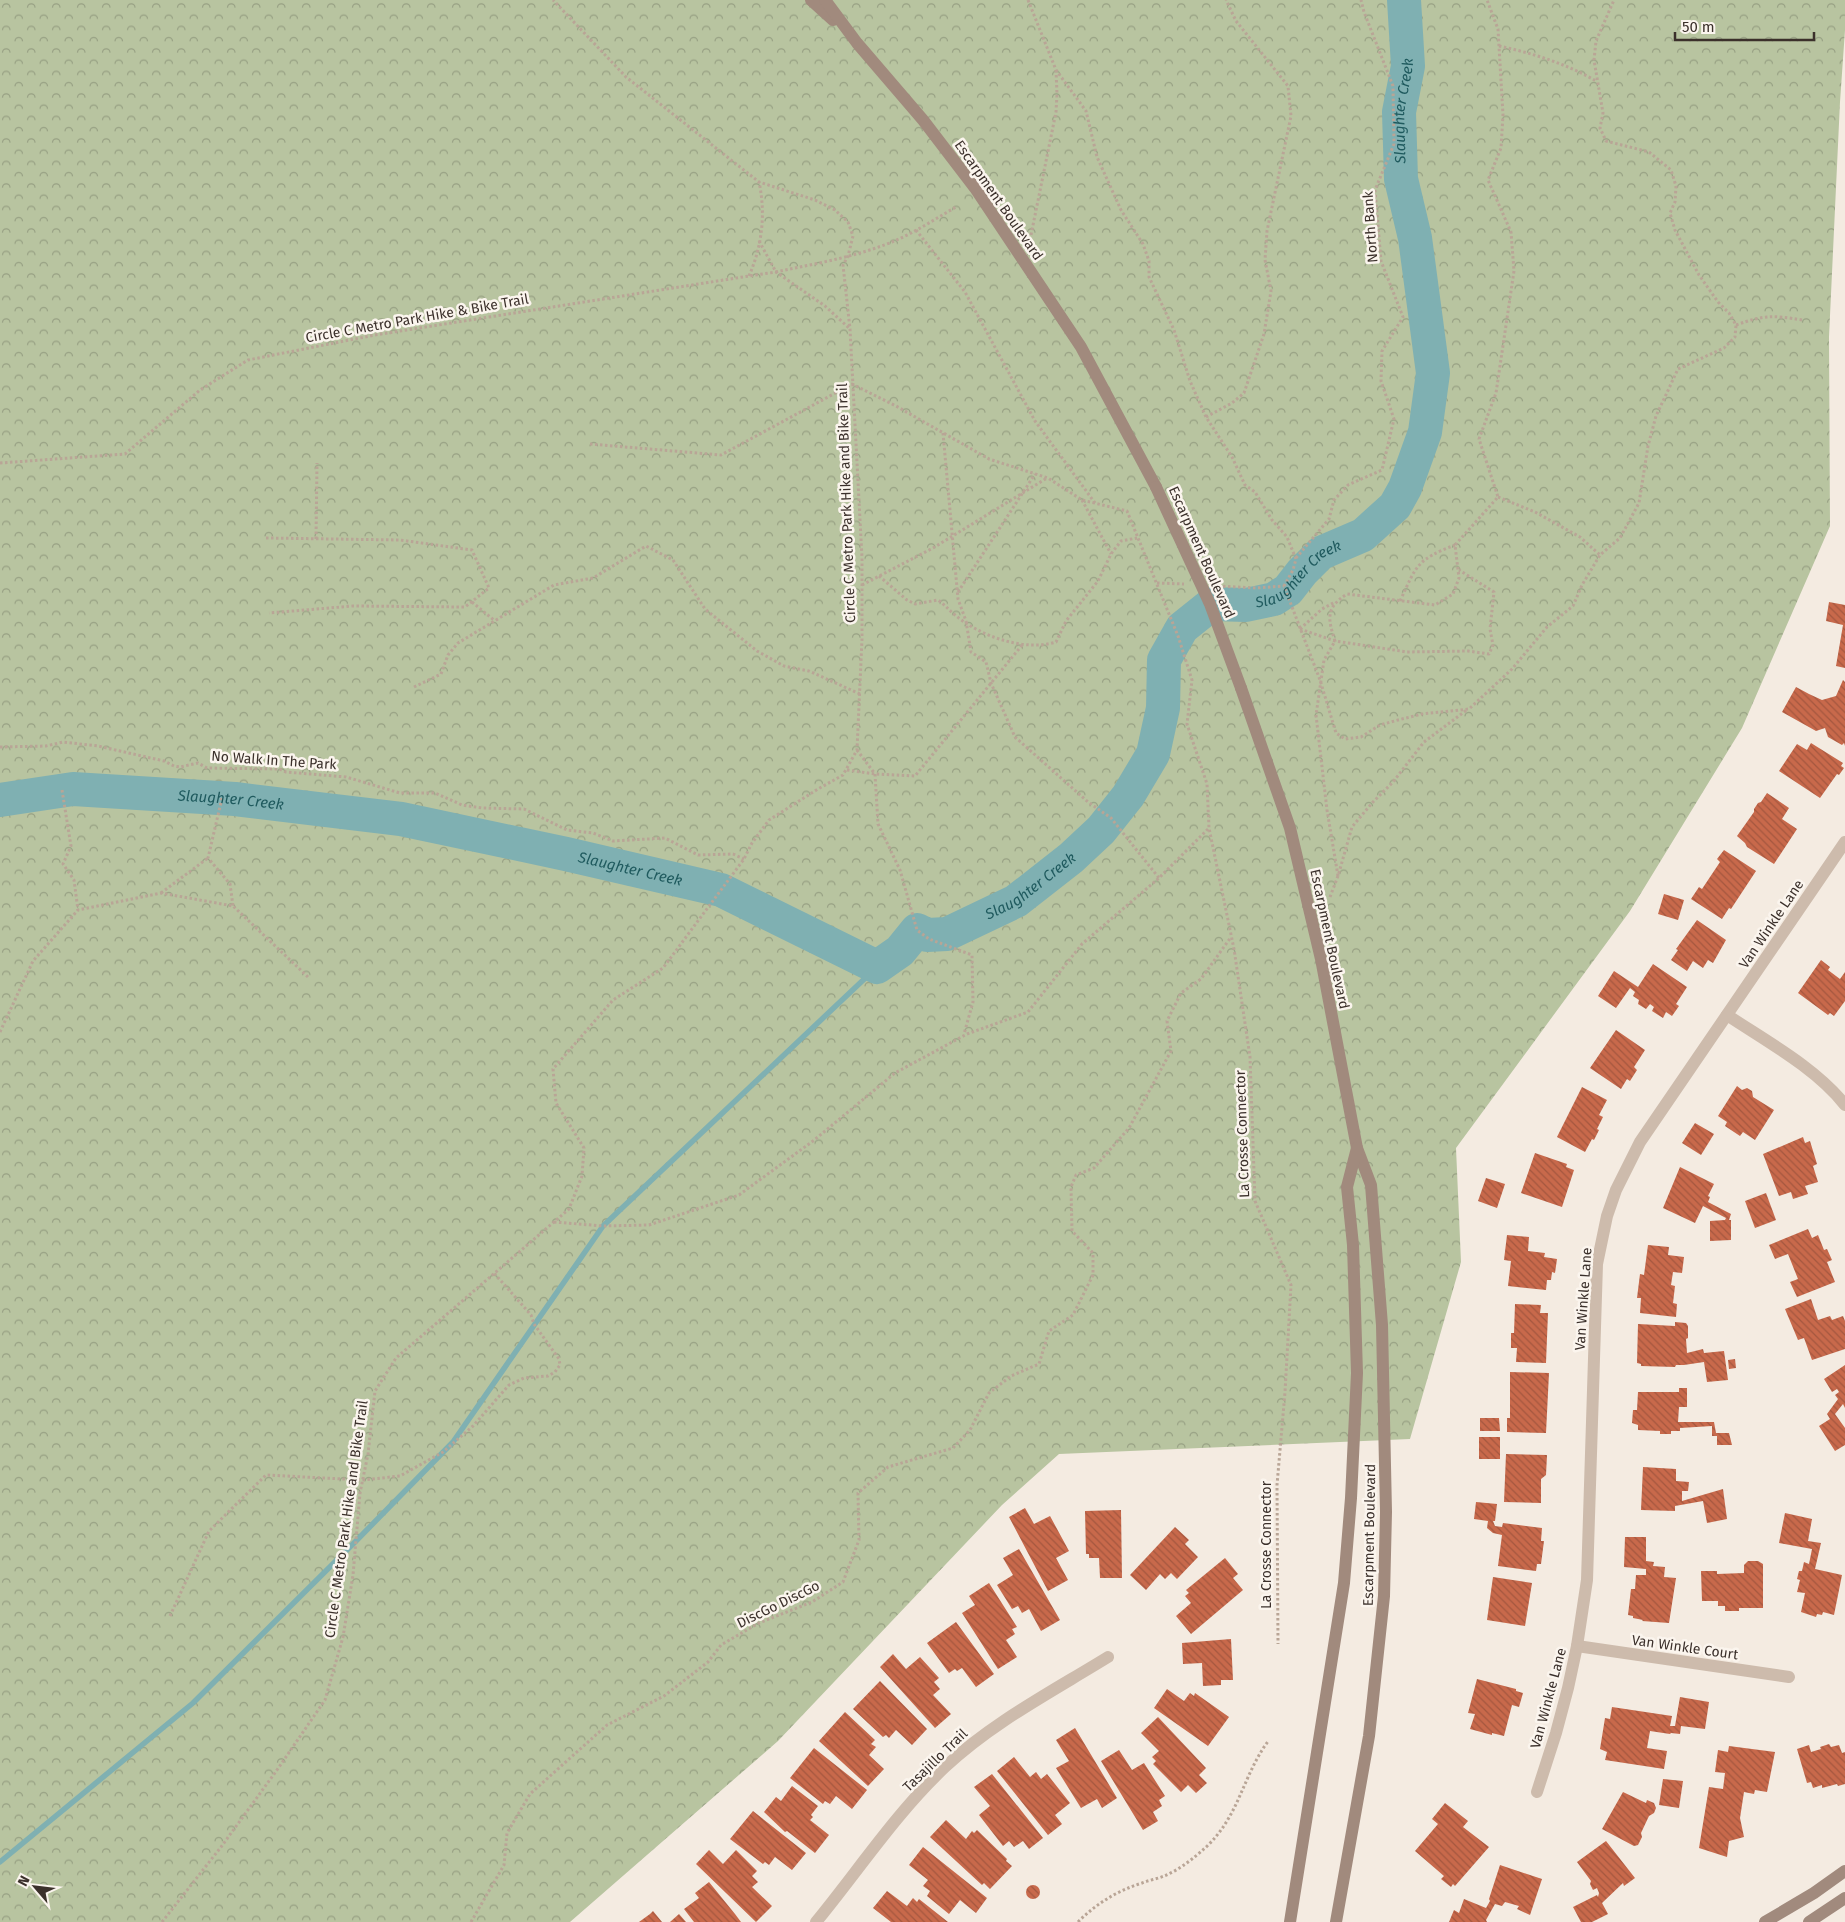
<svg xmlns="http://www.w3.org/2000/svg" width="1845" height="1922" viewBox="0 0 1845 1922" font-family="'Fira Sans',sans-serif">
	<defs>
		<pattern id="forest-crowns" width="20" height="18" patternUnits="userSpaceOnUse" patternTransform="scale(1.25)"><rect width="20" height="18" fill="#b8c4a0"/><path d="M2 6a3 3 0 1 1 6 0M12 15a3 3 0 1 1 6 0" fill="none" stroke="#97a083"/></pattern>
		<pattern id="building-back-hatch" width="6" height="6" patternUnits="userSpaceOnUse" patternTransform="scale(1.25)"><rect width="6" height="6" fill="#c8694b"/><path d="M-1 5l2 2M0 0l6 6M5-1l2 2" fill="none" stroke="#a4573f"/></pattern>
	</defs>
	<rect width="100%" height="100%" fill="#f4ebe1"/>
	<!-- forest -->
	<polygon fill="url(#forest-crowns)" points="0,0 1845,0 1845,30 1840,102 1829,337 1830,526 1742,728 1630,911 1456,1148 1461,1262 1410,1439 1059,1454 1002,1505 778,1741 570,1922 0,1922"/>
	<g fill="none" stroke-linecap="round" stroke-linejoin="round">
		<!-- stream -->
		<polyline stroke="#7fb0b2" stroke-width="5.5" points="0,1862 193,1703 356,1541 453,1442 603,1226 877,967"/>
		<!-- river -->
		<path stroke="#7fb0b2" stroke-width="34" id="s1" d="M0,800l73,-11 162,10 166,20 165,35 155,36 156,77 23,-16 17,-21 10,5 20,-1 69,-33 55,-43 30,-28 27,-34 25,-42 10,-46 1,-48 18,-32 30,-24 34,1 28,-6 14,-9 14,-18 19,-19 42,-18 32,-29 10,-18 20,-56 8,-59 -18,-135 -14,-59 -2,-67 9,-46 -4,-66"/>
	</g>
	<!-- building -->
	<g fill="url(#building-back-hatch)">
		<polygon points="1829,602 1845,605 1845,668 1836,666 1843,625 1826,621"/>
		<polygon points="1843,680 1845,682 1845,746 1844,743 1842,745 1828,737 1825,728 1816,731 1782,712 1796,687 1809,694 1822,700 1836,696"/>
		<polygon points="1811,743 1843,763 1841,766 1844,768 1839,775 1837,774 1820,798 1779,771 1797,744 1807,750"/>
		<polygon points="1767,793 1789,808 1782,819 1797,829 1774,864 1747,847 1745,843 1737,836 1754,812 1754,809 1758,803 1761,802"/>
		<polygon points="1724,850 1756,871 1731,909 1729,908 1722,919 1691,899 1699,887 1702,889 1720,862 1717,859"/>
		<polygon points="1664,894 1684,900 1678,920 1658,914"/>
		<polygon points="1697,920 1726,940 1713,963 1708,960 1703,968 1693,961 1687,971 1671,960 1678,950 1676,949"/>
		<polygon points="1821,960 1830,967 1828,970 1840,979 1845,972 1845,1001 1834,1016 1830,1013 1828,1015 1798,993"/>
		<polygon points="1653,964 1687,987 1676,1004 1679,1006 1672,1016 1666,1012 1663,1018 1652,1011 1654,1007 1650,1004 1646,1009 1638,1004 1639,1000 1633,996 1635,992 1630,988 1616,1008 1598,996 1614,971 1638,987"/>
		<polygon points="1616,1030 1645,1050 1634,1067 1637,1070 1630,1081 1627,1079 1621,1089 1590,1068"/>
		<polygon points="1737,1086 1742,1090 1747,1088 1752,1091 1753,1097 1774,1110 1755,1140 1743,1132 1740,1136 1725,1126 1727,1122 1718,1116"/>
		<polygon points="1582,1087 1607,1100 1599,1115 1603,1117 1597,1129 1599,1130 1594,1140 1592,1139 1585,1152 1557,1137"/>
		<polygon points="1695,1123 1714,1134 1701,1155 1682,1143"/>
		<polygon points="1803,1137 1805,1143 1810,1141 1817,1164 1813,1166 1818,1182 1805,1186 1808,1194 1793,1199 1791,1192 1779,1196 1763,1154"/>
		<polygon points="1535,1153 1567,1164 1566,1167 1574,1170 1562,1207 1521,1193"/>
		<polygon points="1680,1167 1714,1184 1708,1196 1710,1197 1708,1202 1731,1214 1729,1220 1731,1220 1731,1240 1710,1241 1710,1221 1725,1220 1726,1218 1703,1206 1695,1223 1663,1208"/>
		<polygon points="1486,1178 1505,1184 1497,1208 1478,1201"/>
		<polygon points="1766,1193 1776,1220 1755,1228 1745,1201"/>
		<polygon points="1808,1229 1812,1238 1818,1235 1824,1250 1827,1249 1832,1260 1827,1262 1835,1282 1797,1297 1790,1282 1798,1279 1788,1254 1775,1259 1769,1245"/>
		<polygon points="1507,1235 1529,1237 1528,1251 1545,1253 1544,1257 1557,1259 1555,1273 1552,1272 1551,1280 1547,1280 1546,1290 1508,1286 1511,1261 1504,1260"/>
		<polygon points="1648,1245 1669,1247 1668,1255 1684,1257 1682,1273 1673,1272 1671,1285 1675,1286 1673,1303 1677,1304 1676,1317 1640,1313 1641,1298 1637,1298 1640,1274 1644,1275"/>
		<polygon points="1811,1299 1818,1320 1830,1316 1832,1320 1843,1316 1845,1321 1845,1349 1812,1360 1804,1338 1798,1340 1785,1309"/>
		<polygon points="1515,1304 1541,1305 1540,1313 1548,1313 1546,1363 1516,1362 1517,1348 1511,1348 1511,1333 1514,1333"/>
		<polygon points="1675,1322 1686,1323 1688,1326 1688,1338 1686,1339 1687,1353 1703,1349 1704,1353 1724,1351 1728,1380 1707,1382 1704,1362 1684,1365 1676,1365 1675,1367 1641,1366 1641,1364 1637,1363 1638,1324 1675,1326"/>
		<polygon points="1735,1359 1736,1368 1729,1369 1728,1360"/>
		<polygon points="1845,1365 1845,1408 1843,1404 1835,1414 1845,1428 1845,1445 1835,1451 1819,1426 1830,1419 1827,1414 1838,1399 1835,1395 1839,1392 1837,1389 1832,1392 1824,1379"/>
		<polygon points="1510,1372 1549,1373 1546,1433 1507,1432 1507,1418 1510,1418"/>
		<polygon points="1679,1388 1687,1388 1687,1407 1679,1407 1678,1422 1714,1422 1716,1433 1729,1433 1732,1445 1717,1445 1717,1436 1712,1436 1712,1426 1680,1428 1680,1431 1671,1431 1671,1434 1660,1434 1660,1431 1638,1430 1638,1425 1632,1423 1633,1410 1637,1410 1638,1392 1679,1392"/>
		<polygon points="1480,1418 1499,1418 1500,1431 1480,1431"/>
		<rect x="1479" y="1437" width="21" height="22"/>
		<polygon points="1506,1454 1547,1455 1546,1475 1541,1479 1541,1503 1504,1502"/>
		<polygon points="1643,1467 1676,1469 1676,1481 1689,1482 1688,1491 1682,1491 1682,1501 1723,1489 1727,1519 1707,1523 1703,1501 1675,1506 1675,1511 1641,1510"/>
		<polygon points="1476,1502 1497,1504 1495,1521 1493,1521 1495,1526 1502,1527 1503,1523 1542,1528 1541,1541 1544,1541 1541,1564 1537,1564 1536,1571 1498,1566 1502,1535 1493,1533 1487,1528 1488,1521 1474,1519"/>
		<polygon points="1025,1508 1034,1524 1050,1516 1069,1551 1056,1558 1068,1580 1048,1591 1009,1517"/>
		<polygon points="1121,1510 1122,1578 1100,1578 1099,1558 1089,1558 1089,1554 1086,1554 1085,1511"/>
		<polygon points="1785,1513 1812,1519 1808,1541 1821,1543 1815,1569 1842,1575 1834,1615 1823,1612 1822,1615 1817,1614 1816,1617 1801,1612 1805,1593 1797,1592 1800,1580 1797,1579 1799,1571 1802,1571 1804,1562 1809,1564 1812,1549 1779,1543"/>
		<polygon points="1175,1527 1189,1540 1185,1544 1198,1557 1177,1579 1171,1573 1165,1579 1160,1574 1146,1590 1130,1575"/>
		<polygon points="1625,1537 1646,1537 1646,1561 1654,1562 1653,1566 1665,1567 1664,1577 1676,1578 1669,1623 1642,1621 1643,1620 1633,1618 1633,1616 1628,1615 1631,1589 1635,1589 1636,1575 1646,1575 1646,1569 1624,1567"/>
		<polygon points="1019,1549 1060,1620 1041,1631 1029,1609 1022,1613 1018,1606 1012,1609 997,1585 1013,1575 1003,1558"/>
		<polygon points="1225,1558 1238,1574 1233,1578 1243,1590 1191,1634 1176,1616 1191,1603 1185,1596 1189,1593 1186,1590"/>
		<polygon points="1748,1561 1758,1561 1763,1564 1763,1608 1739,1608 1739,1611 1725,1611 1725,1606 1718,1606 1718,1601 1702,1601 1701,1571 1717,1571 1717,1574 1744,1573 1744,1565"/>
		<polygon points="1493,1577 1532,1583 1525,1626 1487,1620"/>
		<polygon points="989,1583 1017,1627 1012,1629 1015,1634 1006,1640 1017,1657 998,1669 962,1613 975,1605 969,1596"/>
		<polygon points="956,1622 994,1674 976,1687 962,1668 957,1671 955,1669 949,1673 927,1643"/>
		<polygon points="1231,1639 1233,1680 1221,1680 1221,1685 1203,1686 1202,1663 1183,1664 1182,1643"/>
		<polygon points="893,1654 906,1669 920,1657 939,1678 934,1682 940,1689 933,1695 951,1714 935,1728 880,1667"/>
		<polygon points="1477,1679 1516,1689 1516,1691 1523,1693 1519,1707 1512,1705 1504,1736 1492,1733 1492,1735 1470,1729 1475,1714 1468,1713"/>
		<polygon points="880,1681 927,1729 912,1745 896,1730 889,1738 886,1735 883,1737 853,1709"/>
		<polygon points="1167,1689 1184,1701 1190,1693 1194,1696 1195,1693 1229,1717 1208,1746 1154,1708"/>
		<polygon points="1680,1697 1709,1702 1705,1729 1681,1726 1680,1734 1671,1733 1670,1734 1650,1731 1647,1748 1667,1751 1664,1769 1605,1760 1607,1752 1600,1749 1605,1718 1610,1719 1612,1707 1672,1716 1670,1726 1675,1726"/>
		<polygon points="845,1712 875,1740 871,1744 876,1747 869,1755 884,1769 868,1786 819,1741"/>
		<polygon points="1158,1717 1206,1768 1199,1775 1207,1783 1196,1793 1188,1785 1181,1792 1153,1764 1156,1761 1152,1757 1159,1751 1141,1733"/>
		<polygon points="1075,1728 1117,1798 1102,1808 1097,1799 1081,1808 1056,1768 1069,1761 1056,1740"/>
		<polygon points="1829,1744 1831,1747 1839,1745 1842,1753 1845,1752 1845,1784 1838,1786 1837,1784 1822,1788 1822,1785 1813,1788 1811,1782 1807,1783 1797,1749 1809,1745 1811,1752 1821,1749 1820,1747"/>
		<polygon points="1729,1746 1775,1752 1767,1792 1755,1790 1754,1794 1744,1792 1740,1818 1744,1837 1729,1841 1727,1857 1699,1848 1709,1787 1723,1789 1725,1773 1715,1772 1718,1750 1728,1752"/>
		<polygon points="814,1748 867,1790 852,1809 836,1796 830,1804 825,1801 823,1804 790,1778"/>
		<polygon points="1119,1750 1132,1770 1144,1763 1165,1796 1159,1800 1162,1806 1153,1812 1158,1821 1143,1830 1101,1761"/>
		<polygon points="1014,1757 1030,1777 1036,1772 1041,1779 1047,1774 1070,1803 1055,1815 1062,1824 1048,1835 997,1771"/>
		<polygon points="992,1774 1043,1838 1029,1849 1023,1841 1014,1847 1009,1841 1003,1846 979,1815 990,1806 974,1787"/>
		<polygon points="1663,1779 1683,1781 1679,1808 1659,1805"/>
		<polygon points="792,1786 818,1806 811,1815 813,1817 810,1820 829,1835 815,1853 787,1831 785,1832 764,1812 776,1797 781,1801"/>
		<polygon points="1623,1792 1646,1803 1647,1800 1654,1803 1656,1808 1654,1813 1649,1816 1641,1833 1642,1837 1638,1845 1634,1846 1602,1829"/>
		<polygon points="1445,1803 1468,1821 1463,1827 1489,1847 1455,1886 1453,1884 1451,1887 1441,1879 1444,1876 1415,1851 1438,1824 1432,1819"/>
		<polygon points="753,1811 806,1853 792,1870 775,1857 769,1865 765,1862 763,1864 730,1839"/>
		<polygon points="946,1820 966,1839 972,1831 974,1833 977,1830 1007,1859 1006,1861 1012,1866 990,1889 984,1883 982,1885 930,1837"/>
		<polygon points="1606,1841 1635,1878 1624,1886 1623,1883 1602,1903 1608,1914 1592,1922 1581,1922 1573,1907 1597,1895 1598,1897 1599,1893 1597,1888 1593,1890 1590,1884 1591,1881 1577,1862"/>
		<polygon points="923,1847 987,1898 976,1913 960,1900 949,1914 927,1896 930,1891 923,1886 928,1880 909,1865"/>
		<polygon points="709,1850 723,1864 736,1850 757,1871 752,1876 758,1882 752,1887 772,1906 756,1922 696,1864"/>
		<polygon points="1500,1865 1542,1879 1530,1915 1517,1909 1519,1906 1505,1902 1502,1906 1495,1904 1486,1920 1487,1922 1449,1922 1454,1910 1459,1913 1464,1899 1486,1908 1490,1901 1489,1899"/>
		<polygon points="709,1882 735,1914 741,1922 694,1922 684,1909 699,1898 695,1893"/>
		<circle cx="1033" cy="1892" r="7"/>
		<polygon points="887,1891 907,1906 913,1898 917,1902 919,1899 948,1922 891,1922 873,1908"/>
		<polygon points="653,1911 662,1922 639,1922 650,1914"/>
		<polygon points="679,1914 686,1922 670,1922"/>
	</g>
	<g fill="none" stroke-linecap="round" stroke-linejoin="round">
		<!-- path -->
		<g stroke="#b9a596" stroke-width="3" stroke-dasharray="2.5 2.5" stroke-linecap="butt">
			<polyline points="1028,0 1056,70 1086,111 1097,157 1121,210 1143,244 1149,261 1149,277 1174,330 1190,381 1206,417 1232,457 1245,485 1255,492 1272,520 1287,537 1296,559 1293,570 1284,586 1320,680 1336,733 1345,739 1361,737 1380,725 1398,720 1422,714 1469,709 1512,669 1547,627 1573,606 1582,585 1600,555 1620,538 1639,503 1648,446 1656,416 1678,369 1724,348 1735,337 1736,325 1729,313 1718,302 1699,275 1675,230 1670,213 1675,202 1676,186 1671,170 1649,152 1606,141 1600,128 1603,113 1594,60 1596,41 1614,0"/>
			<path d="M1499,46c33,7 68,18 97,35"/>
			<polyline points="916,230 965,292 1035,421 1095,503"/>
			<polyline points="1031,235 1056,112 1057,94 1056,70"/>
			<path d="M759,241l17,31c38,-8 79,-15 116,-30 22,-9 43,-23 64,-35"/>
			<path d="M749,276c13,-30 17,-62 10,-94"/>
			<path d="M1736,325c28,-10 37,-10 66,-5"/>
			<polyline points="1206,417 1232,403 1244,393 1264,334 1271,291 1265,260 1267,231 1291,116 1288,86 1236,21 1226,0"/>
			<polyline points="943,433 958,599 966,621 971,652 986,662 991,683 1015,737 1088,802 1111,818 1159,878"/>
			<polyline points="590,444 721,455 852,384 896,406 989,459 1048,478 1082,500 1127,511 1178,636 1192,680 1187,724 1207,784 1209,828 1234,949 1250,1057 1255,1201 1291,1285 1285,1392 1277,1485 1278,1644"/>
			<polyline points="0,463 125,454 200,390 248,360 375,335 749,276 776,272 825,306 849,328"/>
			<polyline points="1498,497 1535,512 1580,537 1600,555"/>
			<polyline points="1082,500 1111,554"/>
			<polyline points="266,538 400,540 472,550 489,588 465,607 353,606 269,613"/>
			<polyline points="316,539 317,463"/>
			<polyline points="1296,558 1329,519 1334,500 1348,485 1382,470 1394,419 1381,381 1382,351 1403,317 1381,261 1375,190 1394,144 1393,86 1364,12 1361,0"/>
			<path d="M879,576l28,24 8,4 23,-4c7,5 11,10 17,15 25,21 69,37 101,27l10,-21 32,-40 13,-27 10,-13 16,-3"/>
			<polyline points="1157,583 1184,584"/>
			<polyline points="862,585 933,548 1047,478"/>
			<polyline points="1218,586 1256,588 1284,586"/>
			<polyline points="958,592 1035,474"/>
			<path d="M1400,601c17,-36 16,-41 55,-56"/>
			<polyline points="472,602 495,621"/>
			<polyline points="1300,629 1335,641 1407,652 1468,651 1489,654 1493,645 1490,629 1494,592 1459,570"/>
			<polyline points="1300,629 1322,609 1335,602"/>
			<polyline points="414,687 441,674 448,655 458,643 554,585 593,578 646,546 673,560 705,609 757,651 784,666 809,671 860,694"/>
			<polyline points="0,747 46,746 63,742 98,746 164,761 174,766 180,767 198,763 207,768 279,769 286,772 346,777 400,793 435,793 462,805 482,808 524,809 567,830 593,833 613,841 665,838 698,855 733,854 744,859"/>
			<polyline points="857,750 875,774 878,824 900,870 917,930 929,939 972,955 973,1002 964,1034"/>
			<polyline points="847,770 875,774 915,776 1023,644"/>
			<polyline points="62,790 71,846 63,864 74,880 78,910"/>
			<polyline points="222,798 208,858 230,884 233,906"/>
			<path d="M1338,876l-11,-66 -11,-95 8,-55 11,-19c-7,-22 -10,-33 12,-47l88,11 18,-11 6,-16 -4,-33 43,-48 -19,-58 17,-46 18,-122 -3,-39 -23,-52 13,-32 2,-33 -5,-86 -11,-29"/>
			<polyline points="161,893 208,858"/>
			<polyline points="1330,897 1338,876 1352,827 1372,803 1393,782 1424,742 1468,709"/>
			<polyline points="0,1032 33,961 78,910 161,893 233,906 308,977"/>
			<polyline points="554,1222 603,1226 649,1225 739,1195 813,1141 895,1073 967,1034 1028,1012 1082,944 1159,878 1209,828"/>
			<polyline points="170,1616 209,1531 266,1475 363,1480 400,1476 443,1452 473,1426 509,1385 524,1378 548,1376 555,1372 560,1365 559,1359 534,1324 531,1315 494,1273"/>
			<polyline points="162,1922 221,1847 277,1770 325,1700 343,1637 353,1575 360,1493 368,1454 375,1391 396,1358 569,1209 582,1176 584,1148 556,1103 553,1069 613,1000 663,968 744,859 752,843 769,820 818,789 843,775 857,750 862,639 862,558 850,329 843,265 848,256 853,236 848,222 835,210 815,200 759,182 626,77 553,0"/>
			<polyline points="471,1922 504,1865 507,1833 530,1794 607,1725 664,1696 708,1662 721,1645 759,1623 812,1602 843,1582 859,1540 858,1493 888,1467 953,1448 970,1430 989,1393 1011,1376 1039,1364 1049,1331 1073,1315 1093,1275 1093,1253 1072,1231 1071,1187 1076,1175 1094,1168 1129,1128 1171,1051 1167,1021 1181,993 1201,979 1231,937"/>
			<path d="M1078,1922c19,-19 39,-31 64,-39 7,-3 15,-4 22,-7 15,-6 30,-18 41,-28 35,-32 37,-72 64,-108"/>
		</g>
		<!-- street -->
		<g stroke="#cdbbac" stroke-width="12">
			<path d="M1727,1015c39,26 89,53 118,90"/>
			<polyline points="1577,1646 1789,1677"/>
			<polyline points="1537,1792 1556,1733 1568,1688 1577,1646 1587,1580 1597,1264 1607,1216 1616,1190 1640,1142 1845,842"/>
			<path d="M816,1922c42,-51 80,-109 129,-155 48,-45 108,-76 163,-110"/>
		</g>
		<!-- secondary -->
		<g stroke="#a18a7d" stroke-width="12">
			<polyline points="811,0 833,20"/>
			<polyline points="825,0 857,43 923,120 975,188 1081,347 1156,487"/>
			<polyline points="1241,688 1290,828 1321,959 1357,1148 1371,1185 1382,1325 1386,1512 1384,1596 1369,1736 1336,1922"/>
			<polyline points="1290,1922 1344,1583 1351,1498 1357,1373 1353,1245 1347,1187 1357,1148"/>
			<polyline points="1765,1922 1814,1893 1845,1871"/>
			<polyline points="1809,1922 1845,1898"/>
		</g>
		<!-- secondary-bridge -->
		<polyline stroke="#a18a7d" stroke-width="12" points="1156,487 1210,604 1241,688"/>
	</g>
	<g text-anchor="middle" stroke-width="5" stroke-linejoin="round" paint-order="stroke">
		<!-- street labels -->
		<g font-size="14" fill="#3b302b" stroke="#fbf5ee">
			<text transform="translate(999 200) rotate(55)" y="5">Escarpment Boulevard</text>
			<text transform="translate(1370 227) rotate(-94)" y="5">North Bank</text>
			<text transform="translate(417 318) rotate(-10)" y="5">Circle C Metro Park Hike &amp; Bike Trail</text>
			<text transform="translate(846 503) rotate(-92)" y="5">Circle C Metro Park Hike and Bike Trail</text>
			<text transform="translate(1202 552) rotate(66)" y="5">Escarpment Boulevard</text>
			<text transform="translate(274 760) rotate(4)" y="5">No Walk In The Park</text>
			<text transform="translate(1771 924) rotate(-56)" y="5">Van Winkle Lane</text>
			<text transform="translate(1330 939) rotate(78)" y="5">Escarpment Boulevard</text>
			<text transform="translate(1242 1134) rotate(-92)" y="5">La Crosse Connector</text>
			<text transform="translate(1583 1299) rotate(-86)" y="5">Van Winkle Lane</text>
			<text transform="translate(346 1519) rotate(-82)" y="5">Circle C Metro Park Hike and Bike Trail</text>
			<text transform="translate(1369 1535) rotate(-89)" y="5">Escarpment Boulevard</text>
			<text transform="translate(1266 1545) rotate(-90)" y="5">La Crosse Connector</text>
			<text transform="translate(778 1604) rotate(-26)" y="5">DiscGo DiscGo</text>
			<text transform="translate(1685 1647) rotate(8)" y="5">Van Winkle Court</text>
			<text transform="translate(1548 1698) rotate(-75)" y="5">Van Winkle Lane</text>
			<text transform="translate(935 1760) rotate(-44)" y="5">Tasajillo Trail</text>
		</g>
		<!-- water labels -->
		<g font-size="15" font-style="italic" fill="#1f5a5e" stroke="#fbf5ee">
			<text dy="5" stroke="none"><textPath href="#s1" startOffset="2064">Slaughter Creek</textPath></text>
			<text dy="5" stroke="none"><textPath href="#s1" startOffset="1538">Slaughter Creek</textPath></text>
			<text dy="5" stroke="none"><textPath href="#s1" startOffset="232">Slaughter Creek</textPath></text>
			<text dy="5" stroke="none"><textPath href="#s1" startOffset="638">Slaughter Creek</textPath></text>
			<text dy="5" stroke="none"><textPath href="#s1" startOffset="1088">Slaughter Creek</textPath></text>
		</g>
	</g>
	<!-- north arrow -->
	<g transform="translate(35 1887) rotate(298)" stroke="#fbf5ee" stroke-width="4" paint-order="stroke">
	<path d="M0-4L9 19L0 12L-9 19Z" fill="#3b302b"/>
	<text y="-8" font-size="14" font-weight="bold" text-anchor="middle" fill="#3b302b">N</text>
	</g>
	<!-- scale -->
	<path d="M1675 32v8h139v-8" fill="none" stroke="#3b302b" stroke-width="2.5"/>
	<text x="1682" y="32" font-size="15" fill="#3b302b" stroke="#fbf5ee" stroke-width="4" paint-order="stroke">50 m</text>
</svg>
